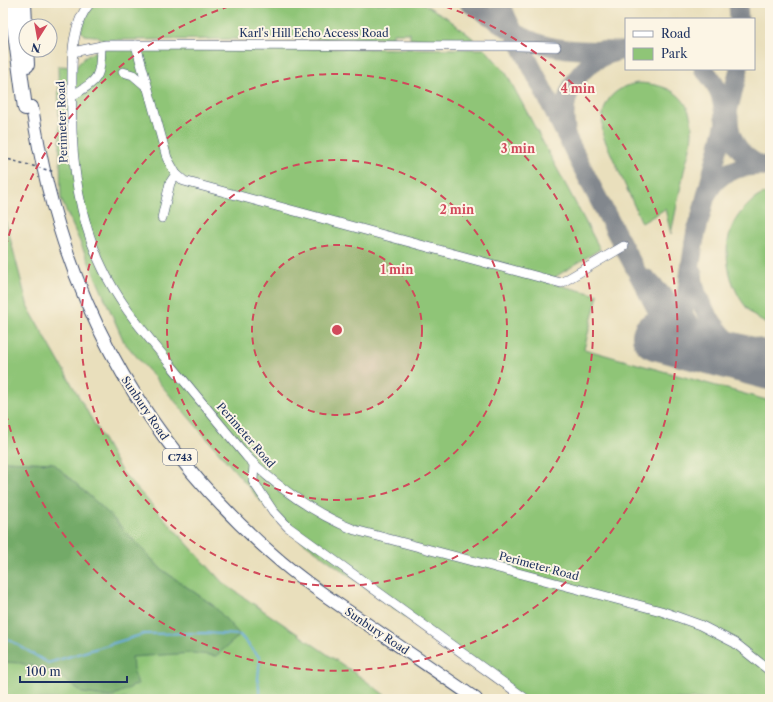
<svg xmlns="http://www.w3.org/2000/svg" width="773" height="702" viewBox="0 0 773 702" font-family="'Libre Caslon Text',serif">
	<rect width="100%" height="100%" fill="#fcf5e5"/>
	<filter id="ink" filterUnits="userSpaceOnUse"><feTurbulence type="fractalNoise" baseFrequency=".025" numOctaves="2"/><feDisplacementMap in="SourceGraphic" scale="8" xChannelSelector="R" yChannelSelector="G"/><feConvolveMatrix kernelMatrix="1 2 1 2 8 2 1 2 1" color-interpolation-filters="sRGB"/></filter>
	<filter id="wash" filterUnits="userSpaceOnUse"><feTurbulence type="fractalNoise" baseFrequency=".012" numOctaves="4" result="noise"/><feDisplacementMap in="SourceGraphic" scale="16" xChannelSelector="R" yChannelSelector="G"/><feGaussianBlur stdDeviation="0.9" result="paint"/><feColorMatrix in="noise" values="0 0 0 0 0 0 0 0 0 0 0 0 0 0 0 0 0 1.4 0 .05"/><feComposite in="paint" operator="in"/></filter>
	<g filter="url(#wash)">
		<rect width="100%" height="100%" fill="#e9dfbc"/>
		<!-- green -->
		<g fill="#8fc577" stroke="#557a6a">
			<polygon points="95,3 422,3 446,17 475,40 410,39 410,33 393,33 393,38 104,40 95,36 84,35 81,31 84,19"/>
			<path d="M108,48l377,1 21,24 94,176 -53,33 51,13 -14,54 186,52v298h-252l-234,-171 -160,-186 -63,-143 -3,-133 18,1c9,-12 18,-16 32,-19z"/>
			<path d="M637,83c33,1 55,13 55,49 0,13 -5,27 -8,39 -4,21 -9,42 -13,63l-6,-25 -23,14 -39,-87c-3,-29 4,-46 34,-53z"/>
			<path d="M770,192v134c-5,-3 -11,-6 -16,-10 -27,-26 -39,-76 -11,-106 10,-10 13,-14 27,-18z"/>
			<polygon points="3,211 28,307 121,471 223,583 362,678 390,699 3,699 3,636 214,606 161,569 105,510 53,463 3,461"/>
		</g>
		<!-- forest -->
		<polygon fill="#73aa68" stroke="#476c63" points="3,461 53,463 105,510 161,569 214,606 240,635 216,656 193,653 132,657 133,669 138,684 110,697 82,693 55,672 20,663 3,662"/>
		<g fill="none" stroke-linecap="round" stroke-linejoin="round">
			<!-- stream -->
			<polyline stroke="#6cade0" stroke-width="2" points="3,636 48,663 144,634 205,633 240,635 260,658 258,679 260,699"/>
			<!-- taxiway -->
			<g stroke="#82878d" stroke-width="19">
				<path d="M469,3c23,14 46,33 72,41 26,8 57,6 85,7"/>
				<polyline points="501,3 507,18 590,183 669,333 679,342 696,230"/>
				<polyline points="738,3 739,19"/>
				<path d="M703,69c14,14 20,29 21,49"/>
				<path d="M729,116c-1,26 16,46 41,52"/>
				<path d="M566,128c-6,-35 15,-67 50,-76"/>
				<path d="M708,193c11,-23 33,-27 56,-27"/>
				<polyline points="694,242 739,69"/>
				<path d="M693,272c0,28 24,61 46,78 8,6 18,10 26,15"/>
				<polyline points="647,279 704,338 733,356"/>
			</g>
			<!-- runway -->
			<polyline stroke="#82878d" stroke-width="48" points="656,336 770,366"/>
		</g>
	</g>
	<g filter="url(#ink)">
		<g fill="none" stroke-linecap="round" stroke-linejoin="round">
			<!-- minor casing -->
			<g stroke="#3a496c" stroke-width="10">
				<g id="minor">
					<path d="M90,3c-20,23 -18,58 -18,87 -2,60 4,123 30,177 17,37 43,66 68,97 26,31 51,62 77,93 32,32 66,56 108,73l306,81 39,14 35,18 35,28"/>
					<polyline points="136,45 167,158 176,174 184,181 561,283 624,246"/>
					<polyline points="73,52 106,45 518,46 556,47"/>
					<polyline points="123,72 133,75 147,87"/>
					<path d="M72,96c27,-17 28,-17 29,-50"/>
					<polyline points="162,218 170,183 176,174"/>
					<polyline points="254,464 253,481 273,511 288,527 526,699"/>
				</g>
			</g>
			<!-- major casing -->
			<g stroke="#3a496c" stroke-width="14">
				<path id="major" d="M32,107c27,179 103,326 239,446 29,26 62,48 93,69 38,26 75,51 112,77"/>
			</g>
			<!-- highway casing -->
			<g stroke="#3a496c" stroke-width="16">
				<g id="highway">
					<polyline points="11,3 25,108"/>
					<polyline points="24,3 27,65"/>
				</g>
			</g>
			<!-- path -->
			<polyline stroke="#3a496c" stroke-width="1.5" stroke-dasharray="3 3" stroke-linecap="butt" points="6,162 7,156"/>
			<!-- minor -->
			<use href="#minor" stroke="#fff" stroke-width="9"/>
			<!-- major -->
			<use href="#major" stroke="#fff" stroke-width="12"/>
			<!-- highway -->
			<use href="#highway" stroke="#fff" stroke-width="14"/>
			<!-- path-bridge -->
			<polyline stroke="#3a496c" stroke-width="1.5" stroke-dasharray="3 3" stroke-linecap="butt" points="3,158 55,172"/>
		</g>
	</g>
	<!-- distance rings -->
	<circle cx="337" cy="330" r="85" fill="#d1495b" fill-opacity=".12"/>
	<g fill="none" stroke="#d1495b" stroke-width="2" stroke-dasharray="7 5">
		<circle cx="337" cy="330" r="85"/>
		<circle cx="337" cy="330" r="170"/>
		<circle cx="337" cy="330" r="256"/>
		<path d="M3 259A341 341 0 0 1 240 3M434 3A341 341 0 1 1 3 401"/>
	</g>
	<g text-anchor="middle" stroke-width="4" stroke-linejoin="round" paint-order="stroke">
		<!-- shield labels -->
		<rect fill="#fcf5e5" stroke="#5e6a86" stroke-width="1" x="163" y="449" width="34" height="16" rx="3"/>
		<g font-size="10" font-weight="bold" fill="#1b2f5e">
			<text x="180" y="461">C743</text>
		</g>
		<!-- street labels -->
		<g font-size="11" fill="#1b2f5e" stroke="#fcf5e5">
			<text x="314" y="37">Karl's Hill Echo Access Road</text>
			<text transform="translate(62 122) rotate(-92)" y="4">Perimeter Road</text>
			<text transform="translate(145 408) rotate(56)" y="4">Sunbury Road</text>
			<text transform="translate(246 435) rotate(49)" y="4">Perimeter Road</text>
			<text transform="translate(539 566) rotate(15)" y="4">Perimeter Road</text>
			<text transform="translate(377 631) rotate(34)" y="4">Sunbury Road</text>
		</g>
	</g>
	<circle cx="337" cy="330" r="6" fill="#d1495b" stroke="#fcf5e5" stroke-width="2"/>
	<g font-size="12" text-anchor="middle" font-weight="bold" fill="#d1495b" stroke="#fcf5e5" stroke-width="4" stroke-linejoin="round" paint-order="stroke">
		<text x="578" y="93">4 min</text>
		<text x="518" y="153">3 min</text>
		<text x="457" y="214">2 min</text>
		<text x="397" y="274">1 min</text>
	</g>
	<!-- margin -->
	<rect width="773" height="702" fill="none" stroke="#fcf5e5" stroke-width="16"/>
	<!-- legend -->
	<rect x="625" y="18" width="130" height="52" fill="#fcf5e5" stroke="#a2a6af"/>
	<rect x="633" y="31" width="20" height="6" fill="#ffffff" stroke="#a2a6af"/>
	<text x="661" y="38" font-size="12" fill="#1b2f5e">Road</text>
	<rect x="633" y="48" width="20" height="12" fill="#8fc577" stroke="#a2a6af"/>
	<text x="661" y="58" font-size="12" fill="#1b2f5e">Park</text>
	<!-- north arrow -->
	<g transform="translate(38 38) rotate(191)"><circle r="19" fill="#fcf5e5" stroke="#a2a6af"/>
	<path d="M0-3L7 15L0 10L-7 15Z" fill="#d1495b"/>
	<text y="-6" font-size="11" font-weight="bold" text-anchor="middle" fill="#1b2f5e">N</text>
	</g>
	<!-- scale -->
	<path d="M20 676v6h107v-6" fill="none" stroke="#1b2f5e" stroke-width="2"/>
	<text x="26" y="676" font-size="12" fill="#1b2f5e" stroke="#fcf5e5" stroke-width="3" paint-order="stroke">100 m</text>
</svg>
